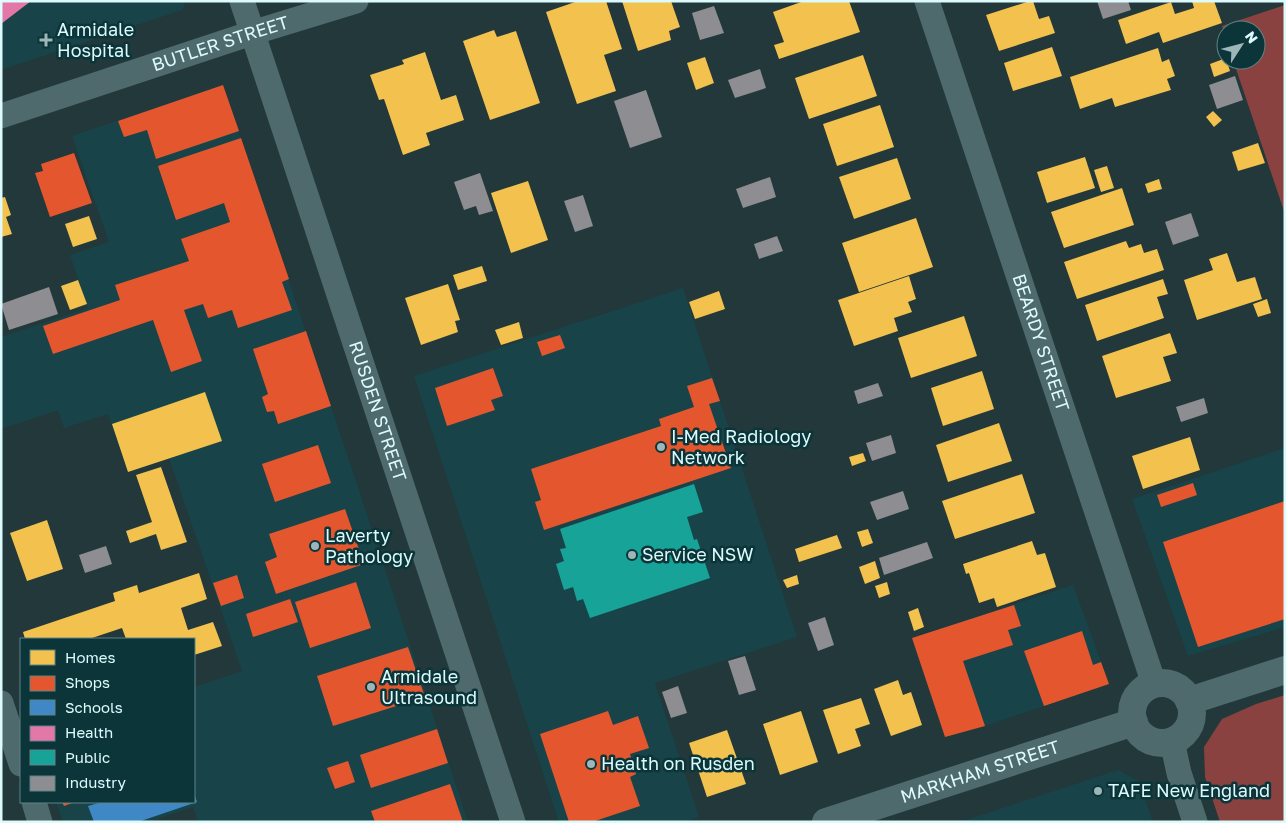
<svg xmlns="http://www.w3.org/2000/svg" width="1286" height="823" viewBox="0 0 1286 823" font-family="'Golos Text',sans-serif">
	<rect width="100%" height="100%" fill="#22383a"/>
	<!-- built -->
	<g fill="#184449">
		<polygon points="1,1 186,1 182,10 1,70"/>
		<polygon points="223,85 359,490 468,822 198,822 193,807 148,822 63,822 56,802 194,802 194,687 242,671 169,458 128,472 108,414 64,428 58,410 1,429 1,337 88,308 70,255 109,242 72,136"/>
		<polygon points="683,288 797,637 655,683 699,817 684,822 559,822 414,376"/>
		<polygon points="1285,448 1285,627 1188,656 1132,499"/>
		<polygon points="1073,585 1109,684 985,726 945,737 912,638"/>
		<polygon points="1118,770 1139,781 1153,822 960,822"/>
	</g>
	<!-- green -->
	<g fill="#894240">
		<polygon points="1285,5 1285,214 1233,60 1256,60 1256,30 1226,30 1226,39 1222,26"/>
		<polygon points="1285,695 1285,822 1220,822 1205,777 1204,747 1222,719 1256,704"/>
	</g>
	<!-- homes -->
	<g fill="#f2c14e">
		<polygon points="578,1 606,1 622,49 604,55 616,91 577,104 546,12"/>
		<polygon points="622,1 671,1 680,27 669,31 671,40 638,51"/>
		<polygon points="804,1 849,1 860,32 779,59 774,45 784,42 773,12"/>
		<polygon points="1030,1 1033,1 1039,19 1049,16 1055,33 999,51 986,15"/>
		<polygon points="1192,1 1214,1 1222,23 1163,43 1159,32 1126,44 1118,20 1171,2 1175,14 1194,8"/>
		<polygon points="494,30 497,37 516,31 540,103 490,120 463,41"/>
		<polygon points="1052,47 1062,76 1013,91 1004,63"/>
		<polygon points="1158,48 1162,62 1169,59 1175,76 1167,79 1171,90 1115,107 1112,98 1080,109 1070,77"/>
		<polygon points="425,52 441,100 456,95 464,120 426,133 430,145 403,155 384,99 379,100 370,75 404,64 402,60"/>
		<polygon points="863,55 877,96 809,119 795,78"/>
		<polygon points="705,57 714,83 696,90 687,63"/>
		<polygon points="1226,58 1230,71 1214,77 1210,64"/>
		<polygon points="880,105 894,147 837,166 823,124"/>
		<polygon points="1213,111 1222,120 1214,127 1206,117"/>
		<polygon points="1258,143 1265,163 1238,171 1232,152"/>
		<polygon points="1085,157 1095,188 1047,203 1037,172"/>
		<polygon points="897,158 911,199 854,219 839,177"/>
		<polygon points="1107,166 1114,188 1101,192 1094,170"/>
		<polygon points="1159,179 1162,189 1148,193 1145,184"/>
		<polygon points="528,181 548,240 511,253 491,193"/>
		<polygon points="1122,188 1134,225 1064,248 1051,212"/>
		<polygon points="5,197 11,215 6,217 12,234 1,237 1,198"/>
		<polygon points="89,216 97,239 73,247 65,224"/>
		<polygon points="916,218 933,267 859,292 842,243"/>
		<polygon points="1126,241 1129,248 1141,244 1144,253 1157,249 1164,270 1077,299 1064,262"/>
		<polygon points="1227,253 1237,282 1255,277 1262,299 1197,320 1184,280 1213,270 1209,259"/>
		<polygon points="482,266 487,281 458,290 453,275"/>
		<polygon points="909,276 916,299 908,302 912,312 894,318 898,331 854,346 838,300"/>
		<polygon points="1163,279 1168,294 1157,297 1164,318 1097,341 1085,305"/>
		<polygon points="78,280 87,304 70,310 61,286"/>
		<polygon points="448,284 460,320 455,321 458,332 421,345 405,298"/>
		<polygon points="719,291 725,309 695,319 689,302"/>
		<polygon points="1267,299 1271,313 1258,317 1253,304"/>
		<polygon points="964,316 977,356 911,378 898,338"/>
		<polygon points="519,322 523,338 501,345 495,330"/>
		<polygon points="1170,333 1177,353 1163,357 1171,381 1116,398 1102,356"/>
		<polygon points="982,371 994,409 943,426 931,388"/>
		<polygon points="205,392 222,441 128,472 112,424"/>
		<polygon points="999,423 1012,461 948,482 936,445"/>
		<polygon points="1190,437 1200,470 1143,489 1132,456"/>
		<polygon points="863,453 866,461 852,466 849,457"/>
		<polygon points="161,467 187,542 161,550 156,534 130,543 126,531 152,522 136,475"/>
		<polygon points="1022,474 1035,513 955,539 942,501"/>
		<polygon points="47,520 63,569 27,581 10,533"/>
		<polygon points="868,529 873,543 862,547 857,532"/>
		<polygon points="837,535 842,548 799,562 795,549"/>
		<polygon points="1032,541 1037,555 1045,553 1056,587 997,607 994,598 979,603 969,573 966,574 963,564"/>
		<polygon points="875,561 880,578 865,584 859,567"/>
		<polygon points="199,573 207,599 181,608 188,630 213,622 222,646 194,655 194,639 126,639 122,628 89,639 25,639 23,632 115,601 113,593 137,585 139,593"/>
		<polygon points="797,575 799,584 787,588 783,580"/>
		<polygon points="887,582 890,594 879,598 875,586"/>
		<polygon points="918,608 924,627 914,631 908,612"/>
		<polygon points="898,680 903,695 911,692 922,725 891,736 874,689"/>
		<polygon points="861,698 870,724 855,729 861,746 838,754 823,710"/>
		<polygon points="801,711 818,762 780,775 763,724"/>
		<polygon points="727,730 746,784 707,797 689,743"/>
	</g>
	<!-- shops -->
	<g fill="#e4572e">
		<polygon points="223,85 239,131 156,159 147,130 124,137 118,121"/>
		<polygon points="241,138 289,279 282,282 292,310 238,328 232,310 208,318 203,304 184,310 202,361 171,372 153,320 53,354 43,326 120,300 115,285 189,261 181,239 230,222 224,203 176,220 158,166"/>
		<polygon points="74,153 92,203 50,217 35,173 43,171 41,164"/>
		<polygon points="306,331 331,406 278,424 274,411 267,412 262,397 268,394 253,349"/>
		<polygon points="560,335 565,348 542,356 537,342"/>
		<polygon points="493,368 503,396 491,400 495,410 447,426 435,388"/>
		<polygon points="712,378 720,401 709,404 731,468 544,530 535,502 541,500 531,469 661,426 659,419 694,407 687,386"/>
		<polygon points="318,445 331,483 275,502 262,464"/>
		<polygon points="1193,483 1197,495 1161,507 1157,495"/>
		<polygon points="1285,501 1285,619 1198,647 1163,542"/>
		<polygon points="345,509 364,564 276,594 265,562 277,557 269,534"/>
		<polygon points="237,575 244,598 221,606 213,583"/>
		<polygon points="356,582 371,628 310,648 295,602"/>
		<polygon points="290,599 298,622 253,637 246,614"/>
		<polygon points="1014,605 1021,626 1008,630 1013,645 963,661 985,726 945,737 912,638"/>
		<polygon points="1082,631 1093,665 1101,662 1109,684 1044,706 1024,651"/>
		<polygon points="408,647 425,697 333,726 317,676"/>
		<polygon points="608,711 613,725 638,716 649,748 630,754 636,774 630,777 640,806 592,822 569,822 540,734"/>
		<polygon points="437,729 448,763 371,788 360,755"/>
		<polygon points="348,761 355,782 335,789 327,768"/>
		<polygon points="450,784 463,822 375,822 371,811"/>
		<polygon points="62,802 75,802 64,806"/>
	</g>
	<!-- schools -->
	<polygon fill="#3f88c5" points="194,793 197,802 138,822 94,822 88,806 102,802 194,802"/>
	<!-- health -->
	<polygon fill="#e377a8" points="1,1 31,1 1,24"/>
	<!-- public -->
	<polygon fill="#17a398" points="694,484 703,512 687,517 694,540 697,539 710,578 590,618 583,599 577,601 573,587 564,590 556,564 564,561 560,549 566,548 560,529"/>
	<!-- industry -->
	<g fill="#8d8d92">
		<polygon points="1097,1 1128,1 1131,10 1103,19"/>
		<polygon points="714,6 724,33 700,40 692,13"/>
		<polygon points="760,69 766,88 735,98 728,80"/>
		<polygon points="1235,76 1243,100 1217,109 1209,85"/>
		<polygon points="646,90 662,137 630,148 614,101"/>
		<polygon points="480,173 493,211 479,215 476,206 464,210 454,182"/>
		<polygon points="770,177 776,197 743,208 736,189"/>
		<polygon points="583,195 593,226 575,232 564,201"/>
		<polygon points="1191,213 1199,236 1173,245 1165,222"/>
		<polygon points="777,236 783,251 759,259 754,244"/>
		<polygon points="49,287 58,314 9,330 1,304"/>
		<polygon points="878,383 883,396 858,404 854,391"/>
		<polygon points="1204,398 1208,413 1181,422 1176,407"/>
		<polygon points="891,435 896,453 872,461 866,443"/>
		<polygon points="903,491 909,509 877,520 870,502"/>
		<polygon points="927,542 933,558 884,575 879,558"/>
		<polygon points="106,546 112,564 85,573 79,555"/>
		<polygon points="825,617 834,645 818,651 808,623"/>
		<polygon points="745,656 756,690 739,695 728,661"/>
		<polygon points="678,686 687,713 671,718 662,692"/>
	</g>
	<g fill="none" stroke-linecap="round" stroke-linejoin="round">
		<!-- minor -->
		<g stroke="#4e6a6d" stroke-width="25">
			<path id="s1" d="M242,1l271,821"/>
			<path id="s2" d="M927,1l227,683"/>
			<path id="s3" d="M1,116l251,-83 104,-32"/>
			<polyline points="1,703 21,764"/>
			<polyline points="1172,741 1179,773 1195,822"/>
			<polyline points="34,802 40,822"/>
		</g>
		<!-- tertiary -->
		<g stroke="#4e6a6d" stroke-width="28">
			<circle cx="1162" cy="713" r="30"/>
			<polyline points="1189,701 1285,670"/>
			<path id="s4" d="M826,822l308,-100"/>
		</g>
	</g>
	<!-- markers -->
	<g fill="#9cb6b9" stroke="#0b3539" stroke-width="2">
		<path d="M43.5 32.5h5v5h5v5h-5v5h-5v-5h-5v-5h5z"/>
		<circle cx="661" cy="447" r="5"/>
		<circle cx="315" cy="546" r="5"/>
		<circle cx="632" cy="555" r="5"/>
		<circle cx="371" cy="687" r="5"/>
		<circle cx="591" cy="764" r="5"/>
		<circle cx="1098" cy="791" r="5"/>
	</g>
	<g text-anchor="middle" stroke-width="5" stroke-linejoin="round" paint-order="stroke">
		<!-- poi labels -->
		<g font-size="18" fill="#ddfafd" stroke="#0b3539" text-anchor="start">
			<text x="57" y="36">Armidale<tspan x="57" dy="21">Hospital</tspan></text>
			<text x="671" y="443">I-Med Radiology<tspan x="671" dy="21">Network</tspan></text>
			<text x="325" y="542">Laverty<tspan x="325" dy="21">Pathology</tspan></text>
			<text x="642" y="561">Service NSW</text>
			<text x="381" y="683">Armidale<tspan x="381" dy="21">Ultrasound</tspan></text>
			<text x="601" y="770">Health on Rusden</text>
			<text x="1108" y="797">TAFE New England</text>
		</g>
		<!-- street labels -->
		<g font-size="18" fill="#ddfafd" stroke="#0b3539">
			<text dy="6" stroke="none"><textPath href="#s3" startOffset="231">BUTLER STREET</textPath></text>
			<text dy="6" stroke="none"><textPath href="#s2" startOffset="360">BEARDY STREET</textPath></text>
			<text dy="6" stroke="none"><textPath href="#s1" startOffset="432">RUSDEN STREET</textPath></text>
			<text dy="6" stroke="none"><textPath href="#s4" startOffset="162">MARKHAM STREET</textPath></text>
		</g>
	</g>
	<!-- border -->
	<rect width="1286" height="823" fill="none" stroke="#ddfafd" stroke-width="5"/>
	<!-- legend -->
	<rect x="20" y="638" width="175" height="165" fill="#0b3539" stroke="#5f8487"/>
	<rect x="30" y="650" width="25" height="15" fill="#f2c14e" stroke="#5f8487"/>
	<text x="65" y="663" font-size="15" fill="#ddfafd">Homes</text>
	<rect x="30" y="676" width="25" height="15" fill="#e4572e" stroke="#5f8487"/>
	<text x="65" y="688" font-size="15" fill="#ddfafd">Shops</text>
	<rect x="30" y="700" width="25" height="15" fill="#3f88c5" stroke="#5f8487"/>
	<text x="65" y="713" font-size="15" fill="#ddfafd">Schools</text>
	<rect x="30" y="726" width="25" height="15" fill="#e377a8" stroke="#5f8487"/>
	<text x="65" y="738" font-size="15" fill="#ddfafd">Health</text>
	<rect x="30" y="750" width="25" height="15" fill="#17a398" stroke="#5f8487"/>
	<text x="65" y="763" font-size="15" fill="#ddfafd">Public</text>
	<rect x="30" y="776" width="25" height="15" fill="#8d8d92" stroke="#5f8487"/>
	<text x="65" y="788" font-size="15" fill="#ddfafd">Industry</text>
	<!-- north arrow -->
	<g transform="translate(1241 45) rotate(54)"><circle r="24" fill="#0b3539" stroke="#5f8487"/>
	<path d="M0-4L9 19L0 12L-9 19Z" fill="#9cb6b9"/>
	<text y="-8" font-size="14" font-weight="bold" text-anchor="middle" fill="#ddfafd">N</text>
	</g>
</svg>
